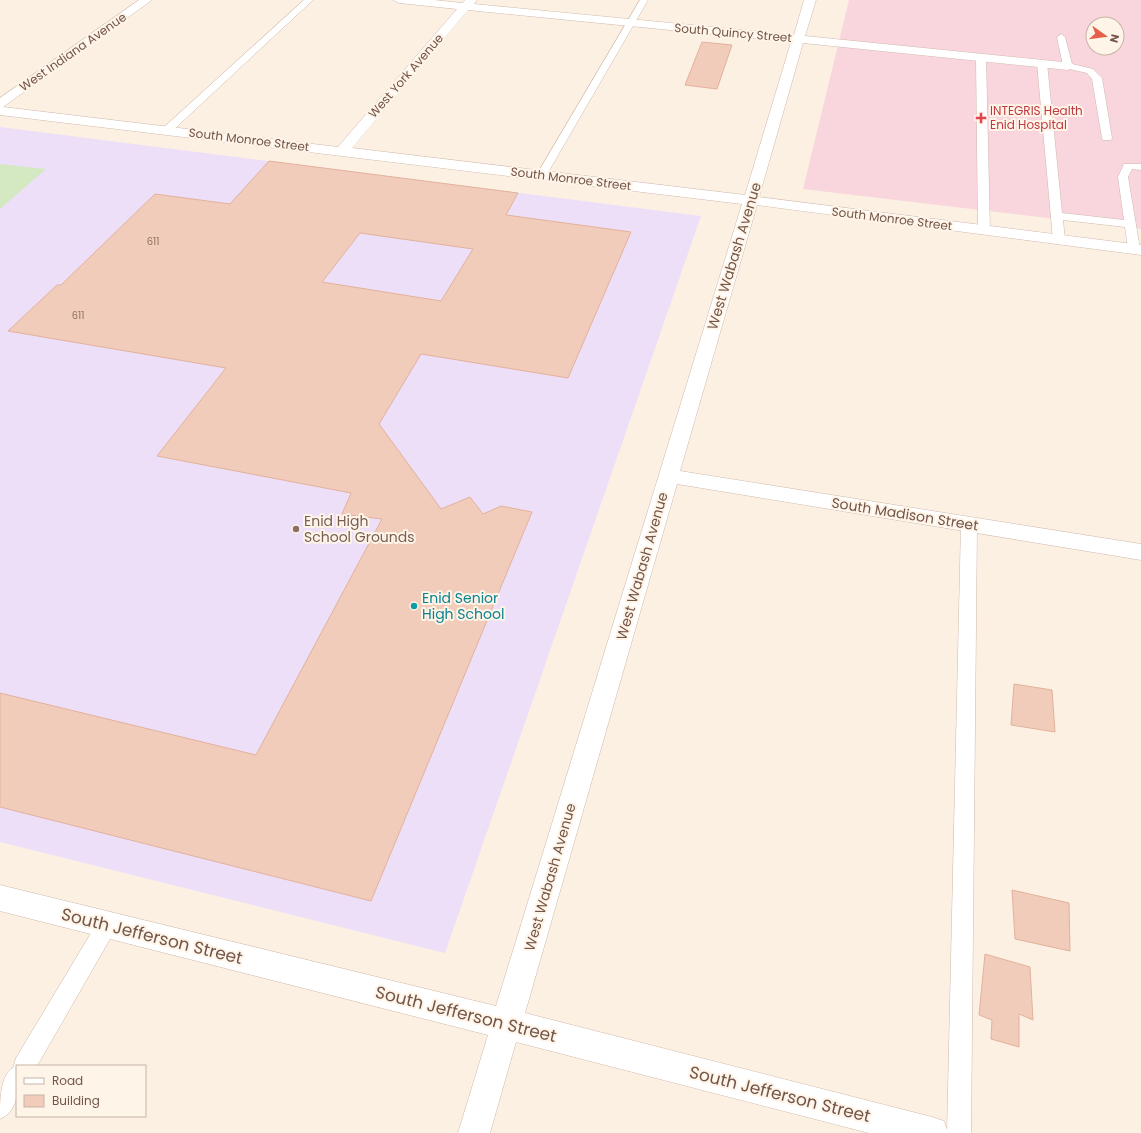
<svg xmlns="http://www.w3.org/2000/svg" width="1141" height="1133" viewBox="0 0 1141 1133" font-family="Poppins,sans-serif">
	<rect width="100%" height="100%" fill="#fcf0e2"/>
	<!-- education -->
	<polygon fill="#eddff8" points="0,127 701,216 445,953 0,842"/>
	<!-- medical -->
	<path fill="#f9d6dd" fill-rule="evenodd" d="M849,0h292v229l-338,-40zM1093,24h24v24h-24z"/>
	<!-- green -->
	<polygon fill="#d4e9c1" points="0,164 46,169 0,209"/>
	<!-- building -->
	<g fill="#f1ccbb" stroke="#e3b19b" fill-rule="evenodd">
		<polygon points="702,42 732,45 717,89 685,85"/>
		<path d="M269,161l249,32 -12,22 125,17 -63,146 -147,-24 -42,70 62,85 29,-12 13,17 18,-8 31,6 -161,389 -371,-94v-114l256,62 126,-236 -40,-5 9,-21 -194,-37 69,-88 -218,-37 49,-46h4l94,-91 75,10zM360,233l113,16 -32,52 -119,-19z"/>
		<polygon points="1014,684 1052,690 1055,732 1011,725"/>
		<polygon points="1012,890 1069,903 1070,951 1015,939"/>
		<polygon points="985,954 1030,967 1033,1020 1019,1014 1019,1047 991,1039 992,1020 979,1015"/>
	</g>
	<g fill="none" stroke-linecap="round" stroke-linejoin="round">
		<!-- lane casing -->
		<g stroke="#cfb9ac" stroke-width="1">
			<g id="lane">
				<polygon points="304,0 313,0 170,133 162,133 161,131 162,129"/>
				<polygon points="640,0 648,0 546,176 545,178 537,178 536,176"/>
				<polygon points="1061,34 1065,37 1072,64 1093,69 1102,78 1112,138 1111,140 1103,140 1102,138 1092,79 1087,73 1065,68 1063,66 1057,37"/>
				<polygon points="981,54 986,57 990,231 984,234 978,231 976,57"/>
				<polygon points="1042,60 1047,63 1062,213 1124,220 1118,177 1124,164 1141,164 1141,170 1132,169 1128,177 1140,249 1138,251 1130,251 1128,249 1125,227 1063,220 1065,240 1059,243 1053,240 1037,63"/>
				<polygon points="969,519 974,520 977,524 971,1133 947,1133 961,524 964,520"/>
				<path d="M107,915l7,3 3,7 -3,7 -77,134h-20c0,20 4,44 -17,53 0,-16 0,-44 13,-51l3,-10 84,-140z"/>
			</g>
		</g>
		<!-- street casing -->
		<g stroke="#cfb9ac" stroke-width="1">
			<path id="street" d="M139,0h13l-149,107 335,40 119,-138 -58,-6 -6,-3h41l28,3 3,-3h12l-3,4 320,31 10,-35h12l-11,36 267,27 2,3 -6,4 -265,-27 -44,154 382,48v10l-384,-50 -77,266 461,73v16l-464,-76 -152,529 407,104 12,4 4,12h-79l-353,-91 -26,91h-32l30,-98 -488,-124v-26l496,121 246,-802 -742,-89v-17zM468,10l323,32 -46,153 -393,-47z"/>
		</g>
		<!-- lane -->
		<use href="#lane" fill="#fff" fill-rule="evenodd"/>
		<!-- street -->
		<use href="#street" fill="#fff" fill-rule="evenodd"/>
	</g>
	<!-- markers -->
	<path fill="#e0444e" stroke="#fff4e8" stroke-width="1.5" d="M979 112h4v4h4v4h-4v4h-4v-4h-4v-4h4z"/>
	<circle fill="#8d6e63" stroke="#fff4e8" stroke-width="1.5" cx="296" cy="529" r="4"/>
	<circle fill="#0f9aa8" stroke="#fff4e8" stroke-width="1.5" cx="414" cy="606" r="4"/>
	<g text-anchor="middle" stroke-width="4" stroke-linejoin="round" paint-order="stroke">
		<!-- far-number labels -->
		<g font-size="10" fill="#927366">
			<text x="153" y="245">611</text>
			<text x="78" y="319">611</text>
		</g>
		<!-- far-street labels -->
		<g font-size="12" fill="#735549" stroke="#fff4e8">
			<text transform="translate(733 33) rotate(5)" y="4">South Quincy Street</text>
			<text transform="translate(73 52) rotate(-35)" y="4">West Indiana Avenue</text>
			<text transform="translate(406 76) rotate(-49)" y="4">West York Avenue</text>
			<text transform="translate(249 140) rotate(7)" y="4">South Monroe Street</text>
			<text transform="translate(571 179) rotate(7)" y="4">South Monroe Street</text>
			<text transform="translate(892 219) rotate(7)" y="4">South Monroe Street</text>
		</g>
		<!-- far-health labels -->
		<g font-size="12" fill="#be3a42" stroke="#fff4e8" text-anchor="start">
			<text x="990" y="115">INTEGRIS Health<tspan x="990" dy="14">Enid Hospital</tspan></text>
		</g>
		<!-- street labels -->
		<g font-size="14" fill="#735549" stroke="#fff4e8">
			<text transform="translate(734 256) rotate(-73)" y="5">West Wabash Avenue</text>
			<text transform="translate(905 514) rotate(9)" y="5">South Madison Street</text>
			<text transform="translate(642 566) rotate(-74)" y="5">West Wabash Avenue</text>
			<text transform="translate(550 877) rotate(-74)" y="5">West Wabash Avenue</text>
		</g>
		<!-- education labels -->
		<g font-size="14" fill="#785e54" stroke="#fff4e8" text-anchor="start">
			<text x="304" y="526">Enid High<tspan x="304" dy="16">School Grounds</tspan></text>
		</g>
		<!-- culture labels -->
		<g font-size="14" fill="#0d838f" stroke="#fff4e8" text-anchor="start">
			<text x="422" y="603">Enid Senior<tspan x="422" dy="16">High School</tspan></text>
		</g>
		<!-- near-street labels -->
		<g font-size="17" fill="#735549" stroke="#fff4e8">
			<text transform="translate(152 936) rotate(14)" y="6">South Jefferson Street</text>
			<text transform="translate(466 1014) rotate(14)" y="6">South Jefferson Street</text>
			<text transform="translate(780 1094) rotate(14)" y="6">South Jefferson Street</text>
		</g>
	</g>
	<!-- legend -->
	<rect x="16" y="1065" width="130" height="52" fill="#fff4e8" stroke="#c7b4a8"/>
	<rect x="24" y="1078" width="20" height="6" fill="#ffffff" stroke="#c7b4a8"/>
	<text x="52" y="1085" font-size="12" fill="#735549">Road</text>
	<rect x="24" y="1095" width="20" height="12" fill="#f1ccbb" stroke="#c7b4a8"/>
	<text x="52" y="1105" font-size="12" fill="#735549">Building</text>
	<!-- north arrow -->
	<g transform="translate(1105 36) rotate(104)"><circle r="19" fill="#fff4e8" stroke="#c7b4a8"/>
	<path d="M0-3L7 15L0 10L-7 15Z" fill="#e46049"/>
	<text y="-6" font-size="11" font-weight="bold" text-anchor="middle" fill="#735549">N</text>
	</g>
</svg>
